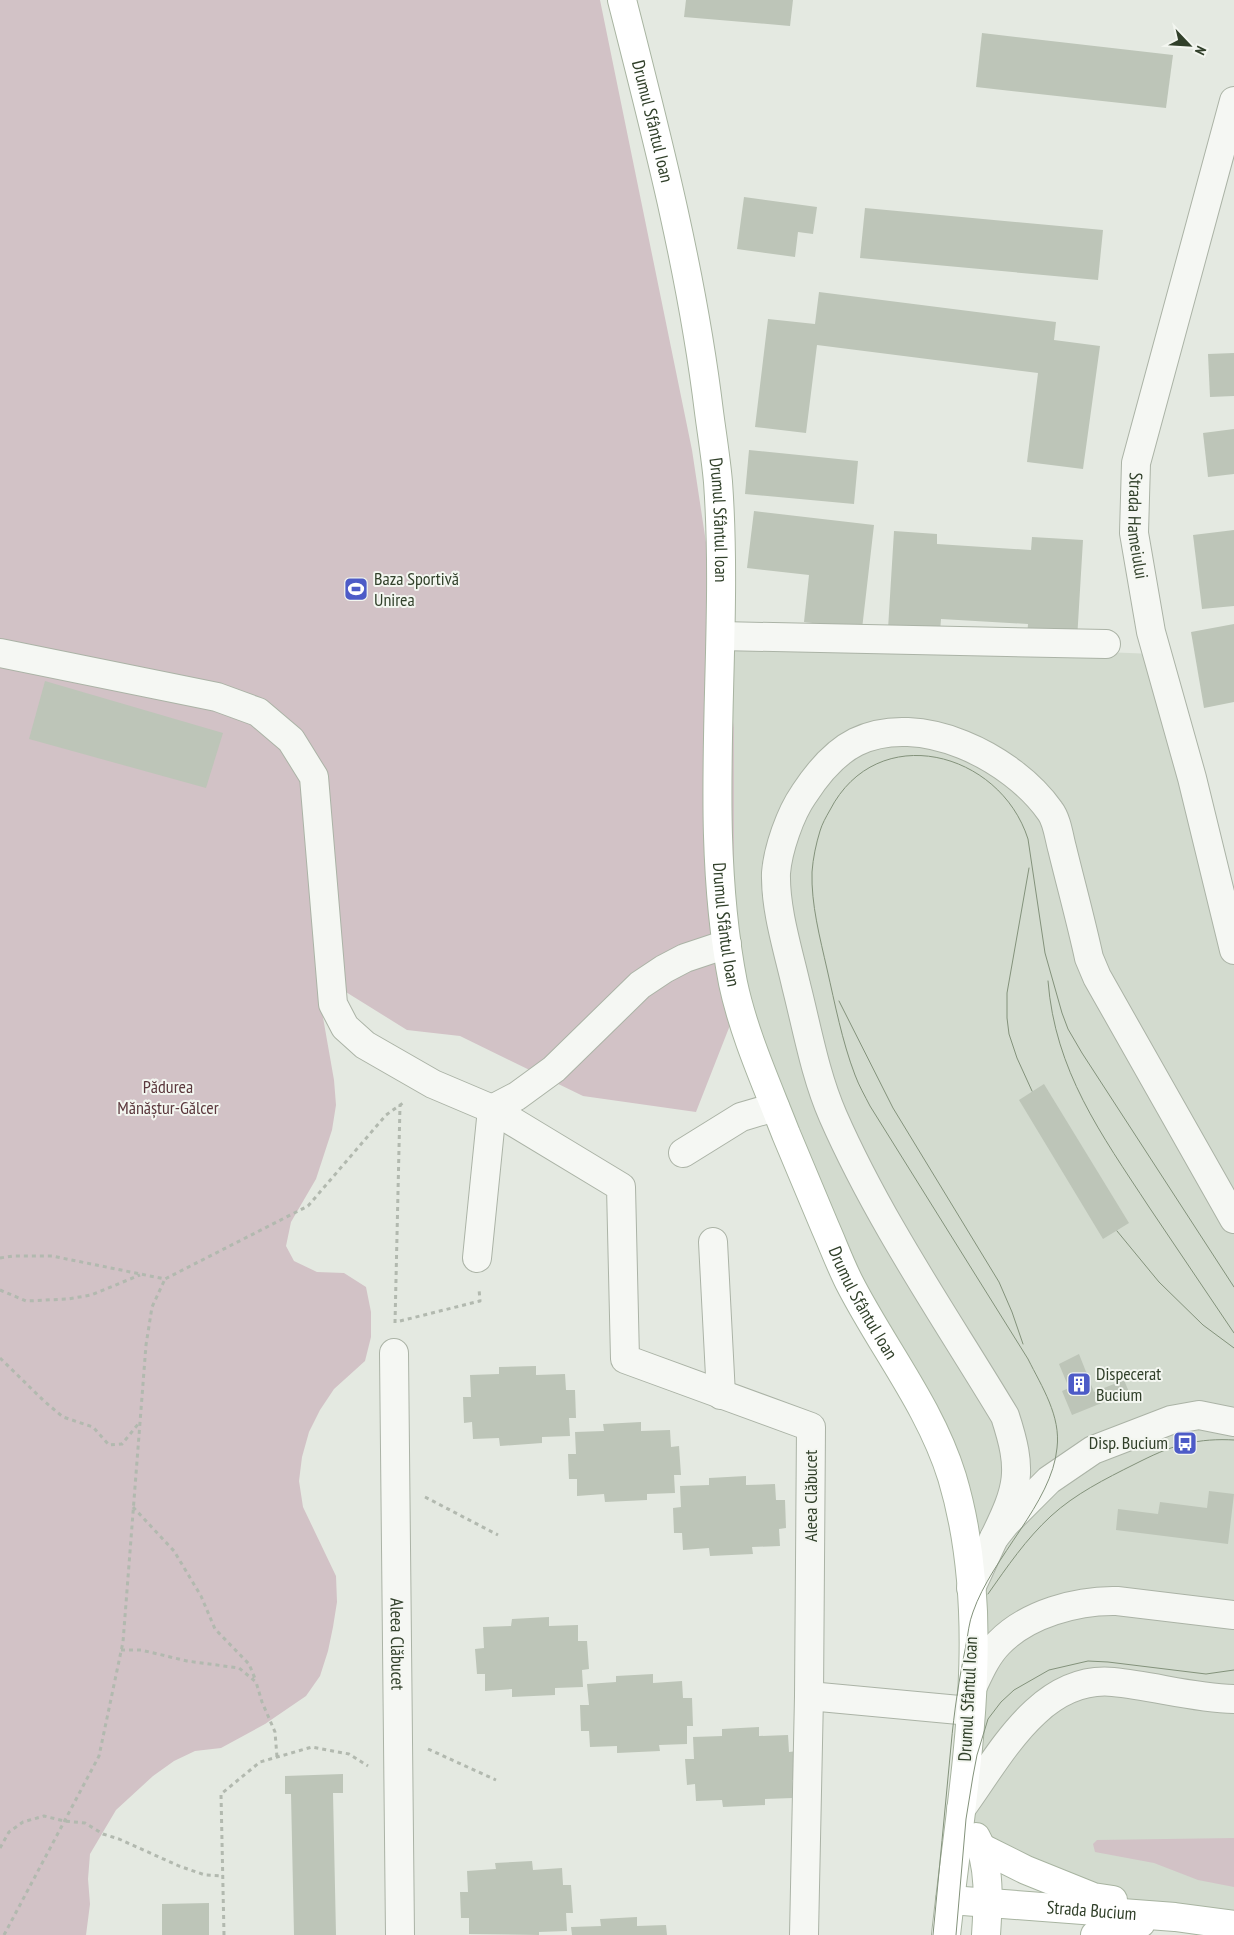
<svg xmlns="http://www.w3.org/2000/svg" width="1234" height="1935" viewBox="0 0 1234 1935" font-family="'PT Sans Narrow',sans-serif">
	<rect width="100%" height="100%" fill="#e4e9e1"/>
	<!-- built -->
	<polygon fill="#d3dbcf" points="721,636 1153,654 1234,950 1234,1925 1175,1917 982,1848 961,1809 964,1523 848,1280 741,1014"/>
	<!-- green -->
	<g fill="#d2c2c6">
		<polygon points="0,0 600,0 692,450 734,728 734,1015 696,1112 583,1096 460,1036 407,1030 325,979 321,1006 334,1080 336,1105 332,1130 316,1179 291,1222 286,1246 294,1261 317,1272 344,1273 366,1287 371,1312 371,1337 365,1361 334,1389 320,1410 309,1432 302,1457 299,1481 303,1507 336,1576 337,1602 333,1627 328,1651 320,1676 306,1696 265,1724 221,1748 195,1751 174,1761 153,1776 116,1810 90,1854 88,1879 90,1904 86,1935 0,1935"/>
		<polygon points="1234,1838 1234,1887 1198,1880 1154,1863 1095,1852 1093,1844 1097,1840"/>
	</g>
	<!-- building -->
	<g fill="#bdc5b8">
		<polygon points="686,0 793,0 790,26 684,17"/>
		<polygon points="982,33 1173,55 1166,108 976,87"/>
		<polygon points="744,197 817,207 813,234 798,232 795,257 737,249"/>
		<polygon points="865,208 1103,230 1098,280 860,258"/>
		<polygon points="819,292 1056,322 1054,340 1100,346 1083,469 1027,462 1038,373 817,345 806,433 755,427 768,319 815,324"/>
		<polygon points="1234,353 1234,396 1210,397 1208,354"/>
		<polygon points="1234,429 1234,474 1208,477 1203,433"/>
		<polygon points="749,450 858,461 854,504 745,494"/>
		<polygon points="754,511 874,525 862,629 804,622 809,575 747,568"/>
		<polygon points="1234,530 1234,606 1202,609 1193,535"/>
		<polygon points="894,531 937,534 937,544 1031,550 1032,537 1083,540 1077,640 1027,637 1028,624 941,619 940,632 888,629"/>
		<polygon points="1234,624 1234,702 1204,708 1191,632"/>
		<polygon points="45,681 223,733 206,788 29,739"/>
		<polygon points="1044,1084 1129,1223 1103,1239 1019,1100"/>
		<polygon points="1079,1354 1094,1392 1124,1380 1129,1392 1072,1415 1062,1391 1069,1388 1059,1364"/>
		<polygon points="536,1366 536,1375 565,1374 566,1390 575,1390 576,1418 569,1418 570,1436 542,1437 542,1443 500,1446 499,1438 473,1439 472,1422 464,1423 463,1397 471,1397 470,1375 499,1374 499,1367"/>
		<polygon points="641,1422 641,1431 670,1430 671,1447 679,1446 681,1475 674,1475 675,1493 647,1494 647,1500 605,1502 604,1494 577,1496 577,1479 569,1479 568,1454 576,1454 575,1432 604,1431 603,1424"/>
		<polygon points="746,1476 746,1485 775,1484 776,1500 785,1500 786,1528 779,1529 780,1546 752,1547 753,1554 710,1556 709,1548 683,1550 682,1533 674,1533 673,1508 681,1507 680,1486 709,1485 709,1478"/>
		<polygon points="1209,1491 1234,1494 1228,1544 1116,1530 1118,1509 1158,1514 1160,1502 1207,1508"/>
		<polygon points="549,1617 549,1626 578,1625 578,1641 587,1641 589,1669 582,1670 583,1687 555,1688 555,1695 512,1697 512,1689 485,1691 485,1674 477,1674 475,1649 484,1648 483,1627 511,1626 512,1619"/>
		<polygon points="653,1674 653,1683 682,1681 683,1698 692,1698 693,1726 687,1726 687,1744 659,1745 660,1751 617,1753 617,1746 590,1747 589,1731 581,1731 580,1705 589,1705 587,1684 616,1682 616,1676"/>
		<polygon points="759,1727 759,1736 788,1735 789,1752 798,1751 798,1780 792,1780 793,1798 765,1799 765,1805 723,1807 722,1800 696,1801 695,1784 687,1785 685,1759 694,1759 693,1737 722,1736 722,1729"/>
		<polygon points="343,1774 343,1793 333,1793 336,1935 294,1935 291,1794 285,1794 285,1776"/>
		<polygon points="532,1861 533,1870 562,1868 563,1885 571,1885 573,1913 566,1913 567,1931 539,1932 539,1935 469,1934 469,1918 461,1918 460,1892 468,1892 467,1871 496,1869 495,1863"/>
		<polygon points="209,1903 209,1935 162,1935 162,1904"/>
		<polygon points="637,1917 637,1926 666,1925 667,1935 572,1935 571,1927 601,1926 600,1919"/>
	</g>
	<g fill="none" stroke-linecap="round" stroke-linejoin="round">
		<!-- minor casing -->
		<g stroke="#abb3a6" stroke-width="30">
			<g id="minor">
				<path id="s1" d="M1234,101l-98,362 -2,70 17,99 41,146 42,172"/>
				<polyline points="721,636 1106,644"/>
				<polyline points="0,653 217,697 258,712 291,740 314,777 333,1004 345,1027 365,1045 433,1084 492,1109 621,1187 625,1359 811,1427 809,1696 804,1935"/>
				<polyline points="492,1109 517,1096 554,1069 640,985 664,969 685,958 727,944"/>
				<polyline points="683,1153 741,1117 775,1107"/>
				<polyline points="713,1242 721,1395"/>
				<polyline points="477,1258 492,1109"/>
				<path id="s2" d="M394,1353l6,582"/>
				<path d="M994,1538c25,-51 29,-67 11,-122 -59,-98 -126,-195 -172,-300 -18,-41 -26,-88 -37,-131 -8,-35 -21,-76 -20,-112 2,-24 14,-59 28,-79 13,-20 30,-41 52,-52 64,-31 156,15 194,69 7,9 9,26 12,37 9,37 19,73 27,110l8,19 137,242"/>
				<polyline points="971,1588 994,1538 1005,1524 1049,1480 1093,1450 1171,1420 1199,1415 1234,1422"/>
				<path d="M973,1686c7,-15 14,-31 26,-43 28,-29 78,-43 118,-42l117,14"/>
				<polyline points="809,1696 970,1711"/>
				<path d="M961,1809c37,-50 78,-134 152,-127 41,4 80,16 121,17"/>
			</g>
		</g>
		<!-- major casing -->
		<g stroke="#a8b4a1" stroke-width="30">
			<g id="major">
				<path id="s3" d="M622,0c35,137 70,272 87,412 3,23 7,47 9,70 12,166 -17,336 15,501 11,52 34,102 53,151 13,31 26,62 39,93 8,18 15,37 24,55 33,65 81,124 103,195 44,147 10,309 -6,458"/>
				<path d="M976,1837c15,27 12,68 10,98"/>
				<polyline points="982,1848 1026,1870 1093,1897 1113,1900"/>
				<path id="s4" d="M950,1900l225,17 59,8"/>
				<polyline points="1095,1935 1122,1926 1141,1923"/>
			</g>
		</g>
		<!-- path -->
		<g stroke="#b2b9af" stroke-width="3" stroke-dasharray="4 4" stroke-linecap="butt">
			<polyline points="0,1258 13,1256 52,1256 165,1279 308,1206 386,1115 403,1103"/>
			<polyline points="0,1290 26,1301 68,1299 91,1295 140,1275"/>
			<polyline points="400,1321 480,1301 479,1289"/>
			<polyline points="395,1323 400,1105"/>
			<polyline points="0,1358 44,1401 63,1417 93,1427 109,1445 122,1444 139,1423"/>
			<polyline points="425,1497 498,1535"/>
			<polyline points="133,1507 174,1551 201,1596 215,1629 249,1664 256,1681"/>
			<polyline points="121,1650 141,1650 187,1661 239,1668 256,1682 262,1702 275,1732 277,1757"/>
			<polyline points="428,1749 496,1780"/>
			<polyline points="0,1848 9,1832 23,1822 44,1816 64,1821 85,1823 103,1834 119,1839 179,1866 205,1875 223,1876"/>
			<polyline points="4,1935 99,1756 123,1642 146,1345 152,1307 165,1279"/>
			<polyline points="224,1935 221,1794 260,1762 312,1747 349,1754 368,1766"/>
		</g>
		<!-- minor -->
		<use href="#minor" stroke="#f5f7f3" stroke-width="28"/>
		<!-- major -->
		<use href="#major" stroke="#fff" stroke-width="28"/>
		<!-- tram -->
		<g stroke="#83927b" stroke-width="1">
			<polyline points="1029,868 1007,993 1007,1018 1009,1034 1017,1058 1032,1091"/>
			<path d="M1048,981c7,90 53,153 101,226 28,42 57,84 85,126"/>
			<polyline points="839,1001 893,1108 999,1282 1012,1312 1023,1344"/>
			<polyline points="1117,1231 1159,1282 1203,1325 1234,1348"/>
			<path d="M988,1594c19,-27 38,-55 63,-78 24,-22 54,-37 84,-52 16,-8 32,-16 50,-20 16,-4 33,-5 49,-4"/>
			<path d="M933,1935c6,-63 12,-126 18,-189 3,-34 8,-67 15,-101 2,-11 3,-23 7,-33 19,-55 79,-109 84,-164 4,-32 -15,-61 -29,-89l-158,-253c-5,-10 -11,-20 -15,-31 -13,-34 -20,-71 -28,-106 -7,-31 -16,-65 -15,-97 1,-14 4,-28 8,-41 2,-7 6,-14 10,-21 47,-91 170,-59 198,29l17,114 17,60 6,16 14,24 152,234"/>
			<polyline points="956,1935 966,1819 973,1776 977,1755 988,1719 1001,1702 1014,1690 1049,1670 1088,1661 1108,1662 1206,1674 1234,1670"/>
		</g>
	</g>
	<!-- icons -->
	<defs>
		<g id="stadium-square" transform="scale(1.25)"><rect x="-9" y="-9" width="18" height="18" rx="4" fill="#4d5bc7" stroke="#f3f6f0"/><path d="M0-5a6.5 5 0 1 0 0 10a6.5 5 0 1 0 0-10ZM-3.5-1.8h7v3.6h-7Z" fill="#fff"/></g>
		<g id="building-square" transform="scale(1.25)"><rect x="-9" y="-9" width="18" height="18" rx="4" fill="#4d5bc7" stroke="#f3f6f0"/><path d="M-4-6H4V6H1V3H-1V6H-4ZM-2.5-4.3h1.7v1.8h-1.7ZM.8-4.3h1.7v1.8H.8ZM-2.5-1h1.7V.8h-1.7ZM.8-1h1.7V.8H.8Z" fill="#fff"/></g>
		<g id="bus-square" transform="scale(1.25)"><rect x="-9" y="-9" width="18" height="18" rx="4" fill="#4d5bc7" stroke="#f3f6f0"/><path d="M-5-6H5V4H4V6H2V4H-2V6H-4V4H-5ZM-3.5-4V0h7V-4ZM-3.5 1.2v1.5H-2V1.2ZM2 1.2v1.5H3.5V1.2Z" fill="#fff"/></g>
	</defs>
	<g fill-rule="evenodd">
		<use href="#stadium-square" x="356" y="589"/>
		<use href="#building-square" x="1079" y="1384"/>
		<use href="#bus-square" x="1185" y="1443"/>
	</g>
	<g text-anchor="middle" stroke-width="4" stroke-linejoin="round" paint-order="stroke">
		<!-- street labels -->
		<g font-size="18" fill="#31402a" stroke="#f3f6f0">
			<text dy="6" stroke="none"><textPath href="#s3" startOffset="125">Drumul Sfântul Ioan</textPath></text>
			<text dy="6" stroke="none"><textPath href="#s3" startOffset="530">Drumul Sfântul Ioan</textPath></text>
			<text dy="6" stroke="none"><textPath href="#s1" startOffset="438">Strada Hameiului</textPath></text>
			<text dy="6" stroke="none"><textPath href="#s3" startOffset="935">Drumul Sfântul Ioan</textPath></text>
			<text dy="6" stroke="none"><textPath href="#s3" startOffset="1340">Drumul Sfântul Ioan</textPath></text>
			<text transform="translate(811 1496) rotate(-90)" y="6">Aleea Clăbucet</text>
			<text dy="6" stroke="none"><textPath href="#s2" startOffset="291">Aleea Clăbucet</textPath></text>
			<text transform="translate(968 1699) rotate(-87)" y="6">Drumul Sfântul Ioan</text>
			<text dy="6" stroke="none"><textPath href="#s4" startOffset="142">Strada Bucium</textPath></text>
		</g>
		<!-- poi labels -->
		<g font-size="18" fill="#31402a" stroke="#f3f6f0" text-anchor="start">
			<text x="374" y="585">Baza Sportivă<tspan x="374" dy="21">Unirea</tspan></text>
			<text x="1096" y="1380">Dispecerat<tspan x="1096" dy="21">Bucium</tspan></text>
			<text x="1168" y="1449" text-anchor="end">Disp. Bucium</text>
		</g>
		<!-- park labels -->
		<g font-size="18" fill="#5b383d" stroke="#f3f6f0">
			<text x="168" y="1093">Pădurea<tspan x="168" dy="21">Mănăștur-Gălcer</tspan></text>
		</g>
	</g>
	<!-- north arrow -->
	<g transform="translate(1189 45) rotate(115)" stroke="#f3f6f0" stroke-width="4" paint-order="stroke">
	<path d="M0-4L9 19L0 12L-9 19Z" fill="#31402a"/>
	<text y="-8" font-size="14" font-weight="bold" text-anchor="middle" fill="#31402a">N</text>
	</g>
</svg>
